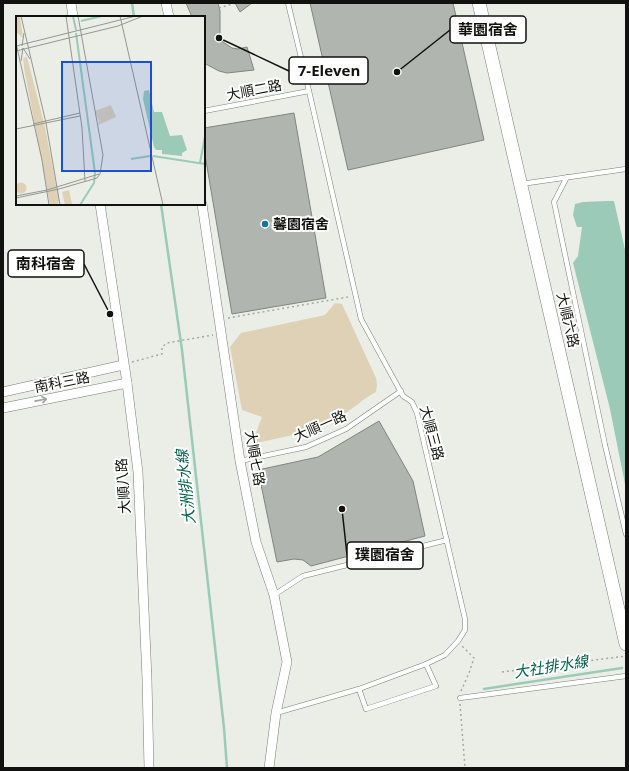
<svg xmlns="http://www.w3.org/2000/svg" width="629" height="771" viewBox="0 0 629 771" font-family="'Open Sans','Noto Sans TC',sans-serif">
	<rect width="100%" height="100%" fill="#ebeee7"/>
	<!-- green -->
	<path fill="#ded1b6" d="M335,303l7,1 34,74 1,7 -1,7c-12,6 -22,16 -33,23 -27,17 -60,22 -91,29l10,-27 -20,-7 -12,-63 11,-14 84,-18z"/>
	<!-- water -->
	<polygon fill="#9bcab9" points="606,201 614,201 626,254 626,489 610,409 573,263 578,256 582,227 577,227 573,215 575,204 583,202"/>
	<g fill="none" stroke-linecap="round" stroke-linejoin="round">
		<!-- stream -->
		<g stroke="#9bcab9" stroke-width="2.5">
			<polyline points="132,3 134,17"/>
			<polyline points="161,204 182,350 224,728 227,768"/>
			<polyline points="484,689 622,668"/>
		</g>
	</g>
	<!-- building -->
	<g fill="#b0b5b0" stroke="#808581">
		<polygon points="186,3 218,3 220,11 220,37 223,42 232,48 238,49 247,47 254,70 227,73 219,71 204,63 204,17 192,17"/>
		<polygon points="235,3 252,3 240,12"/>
		<polygon points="310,3 453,3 484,140 348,170"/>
		<polygon points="294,113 326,298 232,314 204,149 204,128"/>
		<polygon points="379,421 413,481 425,536 311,566 303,560 294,559 277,562 258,470 318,457"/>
	</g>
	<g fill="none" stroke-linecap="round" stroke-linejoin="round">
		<!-- lane casing -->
		<g stroke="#7a7d77" stroke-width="5.5">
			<g id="lane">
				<polyline points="204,111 309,91"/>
				<polyline points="567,177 554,202 605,445 626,534"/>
				<polyline points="521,184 626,169"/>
				<polyline points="240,461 306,447 346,429 401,391"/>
				<polyline points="274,595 303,576 447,540"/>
				<polyline points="359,689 366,709 436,686 426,664"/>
				<polyline points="460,698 626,676"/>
				<polyline points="276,713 359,689 426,664 445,655 458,641 465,630 465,619 417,413 412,402 403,396 361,319 309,91 288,3"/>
			</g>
		</g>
		<!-- street casing -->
		<g stroke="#7a7d77" stroke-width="10">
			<g id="street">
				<polyline points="71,3 73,17"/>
				<polyline points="166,3 169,17"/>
				<polyline points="100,204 127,383 138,472 147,679 149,768"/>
				<polyline points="202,204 240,461 256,542 274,595 287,662 276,713 269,768"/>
				<polyline points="3,392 123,365"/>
				<polyline points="3,408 127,383"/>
			</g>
		</g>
		<!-- secondary casing -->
		<g stroke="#7a7d77" stroke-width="14">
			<polyline id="secondary" points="479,3 626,644"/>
		</g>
		<!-- path -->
		<g stroke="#a6a8a2" stroke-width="1.5" stroke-dasharray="2 3" stroke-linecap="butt">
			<polyline points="219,8 235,3"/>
			<polyline points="228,318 348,297"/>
			<polyline points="132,362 162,354 162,347 167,343 213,335"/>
			<polyline points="502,672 626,656"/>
			<polyline points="461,691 469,673 474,658 462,646"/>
			<polyline points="460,704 465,768"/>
		</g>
		<!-- lane -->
		<use href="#lane" stroke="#fff" stroke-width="4.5"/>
		<!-- street -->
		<use href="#street" stroke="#fff" stroke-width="9"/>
		<!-- secondary -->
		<use href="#secondary" stroke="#fff" stroke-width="13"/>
	</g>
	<!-- one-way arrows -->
	<defs><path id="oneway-shaft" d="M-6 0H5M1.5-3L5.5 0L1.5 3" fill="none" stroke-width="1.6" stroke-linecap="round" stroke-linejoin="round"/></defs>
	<use stroke="#a0a09f" href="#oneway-shaft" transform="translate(41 400) rotate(-11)"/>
	<!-- markers -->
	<circle fill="#1275a2" stroke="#fff" stroke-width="1.5" cx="265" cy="224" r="4"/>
	<g text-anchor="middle" stroke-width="4" stroke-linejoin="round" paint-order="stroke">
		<!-- street labels -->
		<g font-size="14" fill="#11120f" stroke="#fff">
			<text transform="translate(254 90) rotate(-11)" y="5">大順二路</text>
			<text transform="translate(568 320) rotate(77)" y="5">大順六路</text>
			<text transform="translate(62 382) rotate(-11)" y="5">南科三路</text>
			<text transform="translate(320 426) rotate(-24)" y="5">大順一路</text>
			<text transform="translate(432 433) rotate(75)" y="5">大順三路</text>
			<text transform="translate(255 458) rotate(80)" y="5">大順七路</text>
			<text transform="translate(123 486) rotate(-94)" y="5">大順八路</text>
		</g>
		<!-- poi labels -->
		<g font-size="14" font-weight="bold" fill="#11120f" stroke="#fff" text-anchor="start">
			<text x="273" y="229">馨園宿舍</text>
		</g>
		<!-- water labels -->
		<g font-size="15" font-style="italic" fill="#02604b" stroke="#fff">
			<text transform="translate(186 487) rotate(-96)" y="5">大洲排水線</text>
			<text transform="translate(551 667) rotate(-9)" y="5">大社排水線</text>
		</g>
	</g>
	<!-- overview -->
	<g transform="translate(16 16)">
		<rect width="189" height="189" fill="#ebeee7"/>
		<path d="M0,0h4l3,22 -7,-6zM11,41l18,70 14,73 -2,5h-7l-26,-137 -1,-10zM95,89l5,12 -18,8 1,-4 -4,-10zM-0.5 172a5.5 5.5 0 1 1 11 0a5.5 5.5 0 1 1-11 0ZM53,174l3,14 -7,1 -3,-13z" fill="#ded1b6"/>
		<path d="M133,74l5,22h8l8,24 12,-1 5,15 -5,3v3l-20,-2v-4h-6l-2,-3 -11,-48 1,-8z" fill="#9bcab9"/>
		<path fill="none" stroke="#9bcab9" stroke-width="2" d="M57,0l3,14M65,5l21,-5M60,17l19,140 -1,10 -14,22M137,140l52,8M115,143l19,-3M184,147l5,-27"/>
		<path fill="none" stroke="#949691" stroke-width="1" d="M5,0l25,107 14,82M50,0l16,112 3,53M62,0l25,139 -3,19M104,0l43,189M0,27l26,117 7,45M0,30l120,-30M6,30l2,-13M7,32l7,11M0,35l102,-25 25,-10M5,45l2,-13M17,108l47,-11M0,113l64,-13M0,180l31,-6 52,-16M0,182l43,-9 38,-11 3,-4"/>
		<path fill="#1d4ed8" fill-opacity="0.15" stroke="#1d4ed8" stroke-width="2" d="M46,46h89v109h-89z"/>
		<rect width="189" height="189" fill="none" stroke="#11120f" stroke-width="2"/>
	</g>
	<!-- callouts -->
	<path fill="none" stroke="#11120f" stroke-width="1.5" d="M397 72L450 30M219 38L289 71M110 314L84 264M342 509L347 555"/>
	<g fill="#11120f" stroke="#fff" stroke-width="1.5">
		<circle cx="397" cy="72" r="4"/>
		<circle cx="219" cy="38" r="4"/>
		<circle cx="110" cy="314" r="4"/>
		<circle cx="342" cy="509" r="4"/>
	</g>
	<g fill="#fff" stroke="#11120f" stroke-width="1.5">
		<rect x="450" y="16" width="76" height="27" rx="4"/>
		<rect x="289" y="57" width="79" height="27" rx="4"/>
		<rect x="8" y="250" width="76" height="27" rx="4"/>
		<rect x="347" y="542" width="76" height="27" rx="4"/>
	</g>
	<g font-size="15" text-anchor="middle" font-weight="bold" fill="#11120f">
		<text x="488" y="35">華園宿舍</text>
		<text x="329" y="76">7-Eleven</text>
		<text x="46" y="269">南科宿舍</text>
		<text x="385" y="560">璞園宿舍</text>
	</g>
	<!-- border -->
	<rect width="629" height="771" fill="none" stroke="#11120f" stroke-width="8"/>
</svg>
